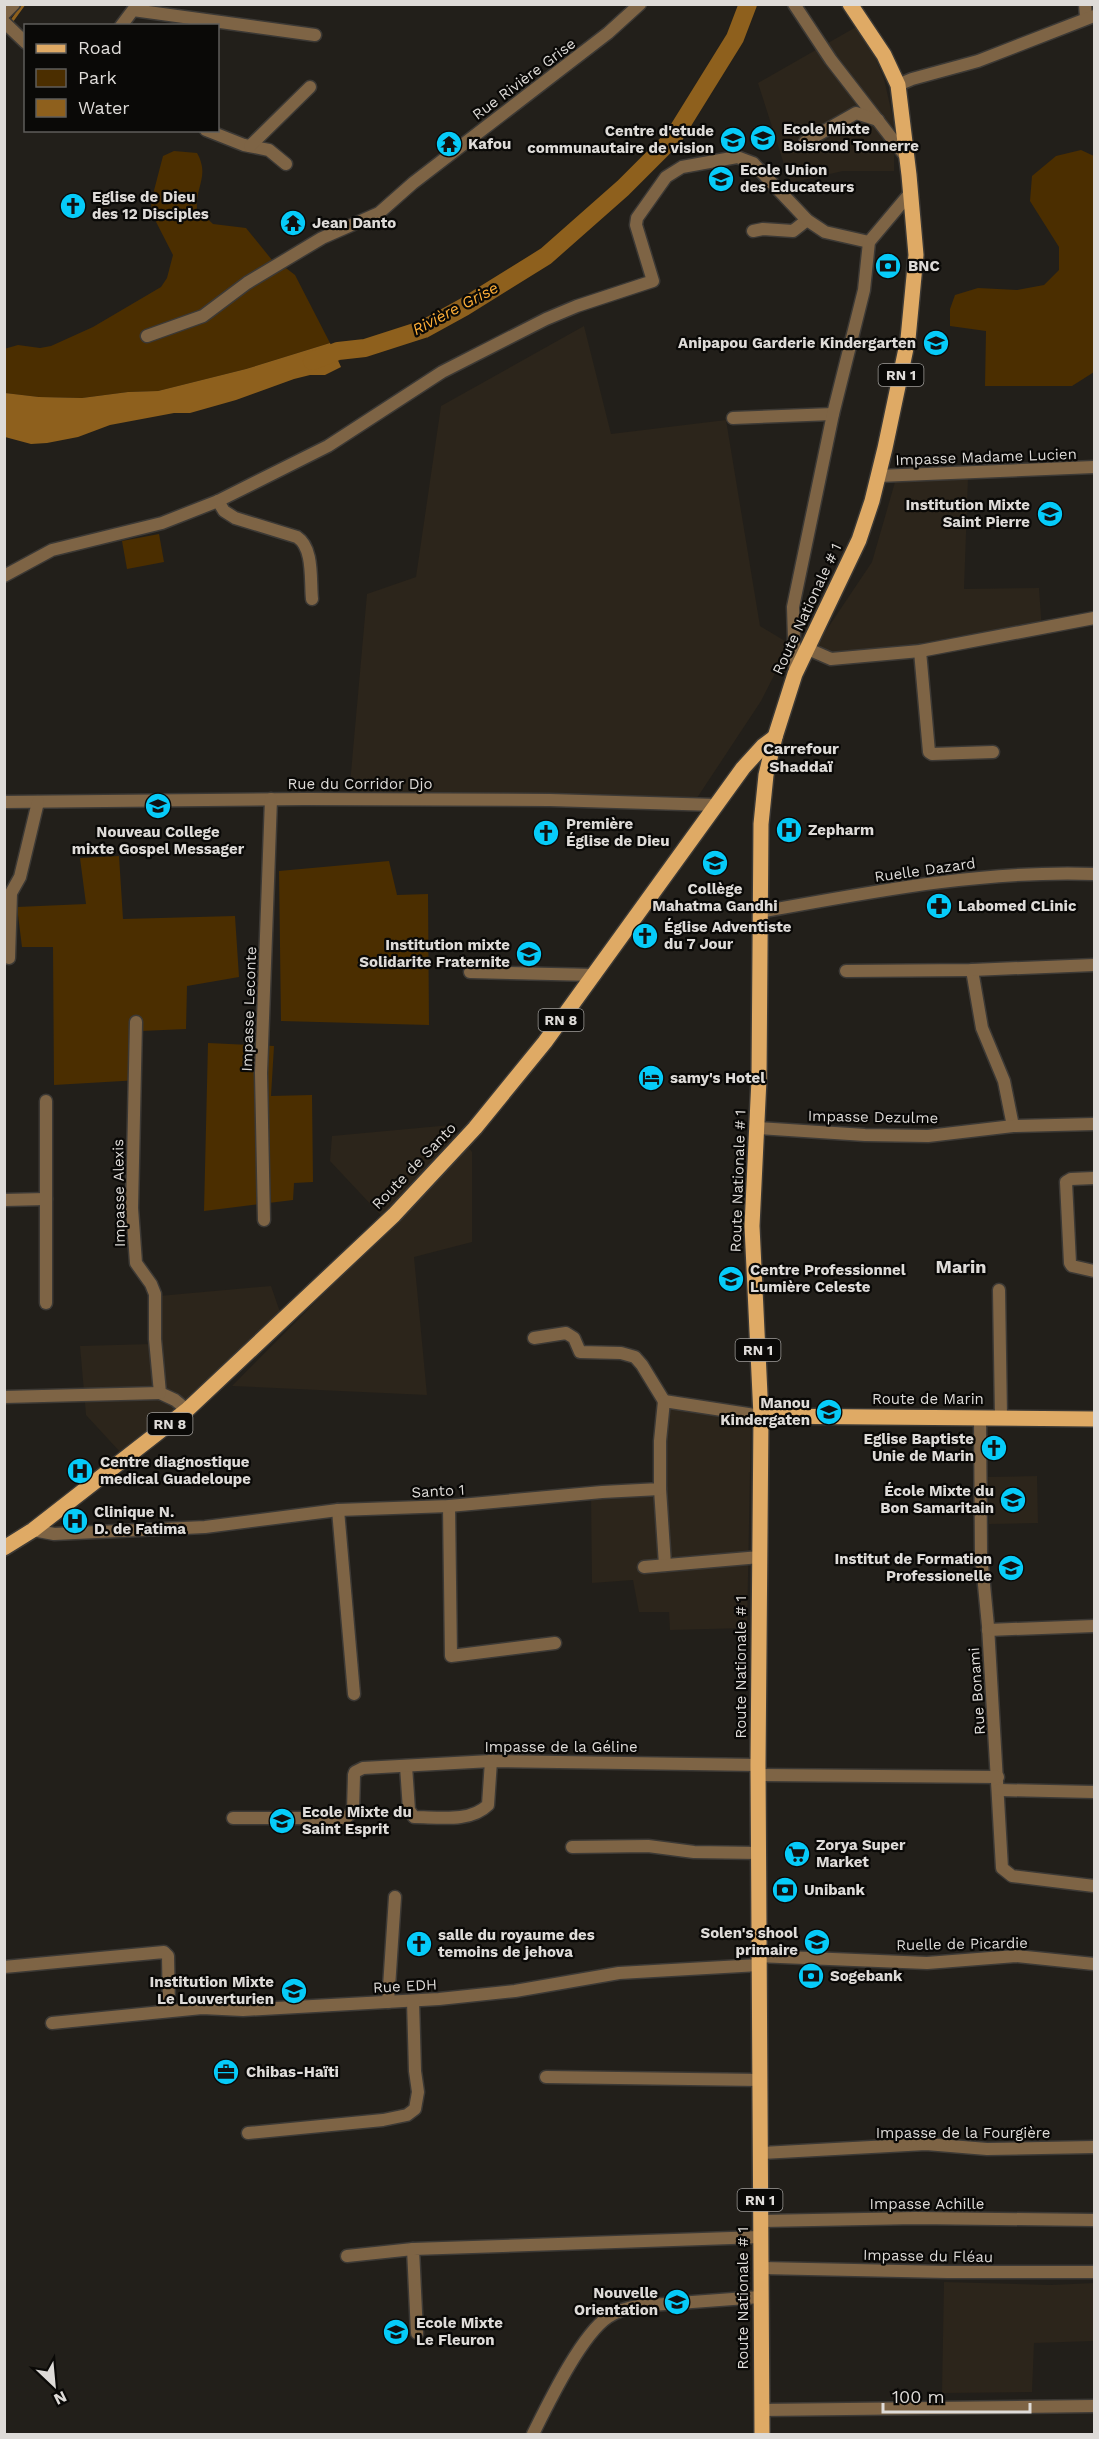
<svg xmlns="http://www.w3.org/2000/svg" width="1099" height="2439" viewBox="0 0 1099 2439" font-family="'Work Sans',sans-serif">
	<rect width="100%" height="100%" fill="#221f1a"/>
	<!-- built -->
	<g fill="#2c251b">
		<polygon points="856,27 869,43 884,79 894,123 894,171 843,171 790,183 758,83"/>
		<polygon points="99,196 109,199 106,220 98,218"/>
		<polygon points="584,326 611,434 726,420 760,626 790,644 761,701 697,798 349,795 367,594 416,577 441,406"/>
		<polygon points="968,478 964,589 1039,588 1042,631 973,647 835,662 815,647 872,562 895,482"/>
		<polygon points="451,1125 472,1152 472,1242 414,1257 427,1395 232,1386 391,1226 330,1161 332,1136"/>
		<polygon points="271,1286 280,1312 176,1409 121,1453 86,1415 80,1346 152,1344 159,1296"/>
		<polygon points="664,1402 751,1420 747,1628 670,1630 669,1612 639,1612 633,1580 592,1583 591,1496 661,1490"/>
		<polygon points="1037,1476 1038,1523 989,1524 988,1477"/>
		<polygon points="944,2282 1051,2285 1094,2283 1094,2341 1034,2343 1032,2392 942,2393"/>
	</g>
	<!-- green -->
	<g fill="#4b2e00">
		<polygon points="1081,150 1094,156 1094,372 1072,386 985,386 986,331 950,326 950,309 955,295 978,288 1017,290 1044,285 1059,270 1059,247 1030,201 1032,176 1056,156"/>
		<path d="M174,151l23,2c13,23 -2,34 0,56l16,15 33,4 26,32 6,2 17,13 35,68 -84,26 -88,22 -30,1 -46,6 -43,-1 -34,-4 -1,-44 14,-4 22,3 11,-2 42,-19 68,-40 6,-9 6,-23 -21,-41 -1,-12 12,-46z"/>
		<polygon points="159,534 164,562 127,569 122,541"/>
		<polygon points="119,856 123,919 235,916 239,977 187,986 186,1029 141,1031 140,1080 54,1085 53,947 22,947 17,907 86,904 80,858"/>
		<polygon points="389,861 397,895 428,894 429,1025 281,1021 279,871"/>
		<polygon points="208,1043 274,1046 271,1096 312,1095 313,1182 294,1183 293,1200 204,1211"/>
	</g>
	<!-- water -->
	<polygon fill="#8e601d" points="330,343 341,367 325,375 310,375 294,379 236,400 190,413 174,413 110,425 78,437 47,443 31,444 5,437 5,393 39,397 82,398 128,392 158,391 246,369"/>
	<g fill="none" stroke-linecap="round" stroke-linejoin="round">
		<!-- stream -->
		<polyline stroke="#8e601d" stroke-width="3" points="11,22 24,4"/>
		<!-- river -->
		<polyline stroke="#8e601d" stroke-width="18" points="312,361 338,351 365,348 424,329 464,307 546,256 623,188 673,138 735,38 748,4"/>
		<!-- minor casing -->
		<g stroke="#3c3935" stroke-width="15">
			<g id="minor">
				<polyline points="794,4 831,60 907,158"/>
				<polyline points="1085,4 1086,18"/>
				<polyline points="4,14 14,4"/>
				<polyline points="4,22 26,43"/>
				<polyline points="121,26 133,10 315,35"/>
				<polyline points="898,85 912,79 978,61 1094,16"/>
				<polyline points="206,130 244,145 269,150 286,164"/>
				<polyline points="805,142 856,113 878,120"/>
				<polyline points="250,146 310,87"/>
				<polyline points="753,231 763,229 793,231 807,220"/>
				<polyline points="147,336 203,316 247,283 322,238 379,213 413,183 608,33 640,4"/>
				<polyline points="733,418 833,414"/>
				<polyline points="878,476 1094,467"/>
				<path d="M218,501l6,10 11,7 62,19c17,11 13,43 15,62"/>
				<polyline points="4,576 52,550 162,523 218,501 328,446 442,372 546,319 577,306 653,281 636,225 637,218 666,177 682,167 737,157 753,163 807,220 825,232 869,242"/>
				<polyline points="808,649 831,659 920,651 1094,618"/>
				<polyline points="920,651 929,752 932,754 993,752"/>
				<polyline points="795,672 793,607 833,414 864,290 869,242 911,192"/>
				<polyline points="4,802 304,799 550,800 716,805"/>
				<path d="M760,912c111,-20 221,-42 334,-38"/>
				<polyline points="9,958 11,893 20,877 38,802"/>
				<polyline points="972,970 982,1028 1004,1081 1013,1126"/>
				<polyline points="846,971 972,970 1094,965"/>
				<polyline points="470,972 595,975"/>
				<polyline points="136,1022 132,1208 136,1263 151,1284 155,1294 155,1339 160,1393 175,1400 187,1410"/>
				<polyline points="758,1128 865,1135 928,1136 1013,1126 1094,1124"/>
				<polyline points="1094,1178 1071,1179 1066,1182 1070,1263 1072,1266 1094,1271"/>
				<polyline points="4,1200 46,1199"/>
				<polyline points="264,1220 261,1073 271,799"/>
				<polyline points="999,1290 1001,1417"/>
				<polyline points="46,1303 46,1101"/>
				<polyline points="534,1338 566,1333 574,1338 580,1352 621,1353 635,1357 642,1365 664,1401"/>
				<polyline points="4,1397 160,1393"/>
				<polyline points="980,1417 981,1554 988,1626 1002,1868 1012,1876 1094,1886"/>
				<polyline points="660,1489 665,1565"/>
				<polyline points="449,1506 451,1656 555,1643"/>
				<polyline points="338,1510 354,1694"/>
				<polyline points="33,1530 54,1534 205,1527 338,1510 449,1506 602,1492 660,1489 660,1441 664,1401 761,1416"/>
				<polyline points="644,1567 760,1557"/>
				<polyline points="988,1630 1094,1626"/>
				<path d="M406,1766l3,44 5,7c23,0 56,6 74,-12l3,-44"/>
				<polyline points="758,1775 998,1777"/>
				<polyline points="999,1790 1094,1792"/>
				<polyline points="233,1818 346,1818 353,1811 354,1775 355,1772 363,1768 491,1761 758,1765"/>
				<polyline points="572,1847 648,1846 694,1852 759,1853"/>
				<polyline points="759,1956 927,1963 1016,1956 1094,1964"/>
				<polyline points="4,1967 164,1952 168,1956 169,2010"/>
				<polyline points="388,2002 395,1897"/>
				<polyline points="52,2023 202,2008 243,2010 439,1999 515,1991 619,1973 759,1965"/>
				<polyline points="546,2077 761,2080"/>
				<polyline points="248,2133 383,2120 407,2115 415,2109 418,2092 415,2071 413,2001"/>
				<polyline points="760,2153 926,2144 987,2149 1094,2147"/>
				<polyline points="761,2221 916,2218 1094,2220"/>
				<polyline points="347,2256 413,2249"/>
				<polyline points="762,2268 947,2272 1094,2272"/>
				<polyline points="417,2333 413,2249 760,2237"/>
				<polyline points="762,2410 1094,2406"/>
				<path d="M533,2434c15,-30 48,-99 75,-117 9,-6 19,-9 30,-11l122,-9"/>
			</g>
		</g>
		<!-- major casing -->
		<g stroke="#3c3935" stroke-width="18">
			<g id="major">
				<polyline points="761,1416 1094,1419"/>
				<polyline points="4,1548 33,1530 187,1410 394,1215 475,1128 545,1042 743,768 763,746 775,737"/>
				<polyline points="762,2434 758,1765 761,1416 752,1226 759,1079 761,824 766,775 775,737 795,674 859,540 872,501 885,448 908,339 916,255 909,175 898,85 884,55 850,4"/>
			</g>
		</g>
		<!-- minor -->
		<use href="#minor" stroke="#7e6445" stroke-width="12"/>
		<!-- major -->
		<use href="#major" stroke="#dfaa65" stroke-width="15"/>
	</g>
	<!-- icons -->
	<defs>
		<g id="school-disc" transform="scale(1.35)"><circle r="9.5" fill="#06cbf9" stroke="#0a0907"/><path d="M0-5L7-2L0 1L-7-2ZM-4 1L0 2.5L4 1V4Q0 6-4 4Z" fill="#111"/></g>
		<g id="temple-disc" transform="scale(1.35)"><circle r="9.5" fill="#06cbf9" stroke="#0a0907"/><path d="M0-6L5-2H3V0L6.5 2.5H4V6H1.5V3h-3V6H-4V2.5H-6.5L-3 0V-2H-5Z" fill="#111"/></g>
		<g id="church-disc" transform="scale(1.35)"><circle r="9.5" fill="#06cbf9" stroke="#0a0907"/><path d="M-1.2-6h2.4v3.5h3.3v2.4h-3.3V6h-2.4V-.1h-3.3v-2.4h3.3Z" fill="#111"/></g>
		<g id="bank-disc" transform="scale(1.35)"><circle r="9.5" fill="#06cbf9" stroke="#0a0907"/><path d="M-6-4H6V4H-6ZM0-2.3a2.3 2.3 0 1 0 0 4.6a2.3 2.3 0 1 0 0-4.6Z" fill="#111"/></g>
		<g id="hospital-disc" transform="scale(1.35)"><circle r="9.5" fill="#06cbf9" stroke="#0a0907"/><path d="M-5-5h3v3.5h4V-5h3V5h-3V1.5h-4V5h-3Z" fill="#111"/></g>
		<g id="pharmacy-disc" transform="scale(1.35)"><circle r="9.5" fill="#06cbf9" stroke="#0a0907"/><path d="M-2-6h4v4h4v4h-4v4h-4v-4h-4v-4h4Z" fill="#111"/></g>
		<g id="hotel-disc" transform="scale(1.35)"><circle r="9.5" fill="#06cbf9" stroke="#0a0907"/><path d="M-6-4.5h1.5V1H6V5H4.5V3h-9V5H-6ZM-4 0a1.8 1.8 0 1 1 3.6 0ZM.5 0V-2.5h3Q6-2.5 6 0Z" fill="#111"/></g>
		<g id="university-disc" transform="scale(1.35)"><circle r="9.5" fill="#06cbf9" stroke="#0a0907"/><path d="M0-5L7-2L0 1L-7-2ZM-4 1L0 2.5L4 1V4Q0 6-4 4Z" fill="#111"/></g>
		<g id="supermarket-disc" transform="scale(1.35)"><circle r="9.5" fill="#06cbf9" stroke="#0a0907"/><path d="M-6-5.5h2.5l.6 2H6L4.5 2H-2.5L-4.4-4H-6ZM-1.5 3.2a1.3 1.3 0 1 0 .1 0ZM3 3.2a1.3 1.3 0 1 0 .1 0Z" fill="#111"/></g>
		<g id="office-disc" transform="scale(1.35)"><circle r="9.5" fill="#06cbf9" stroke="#0a0907"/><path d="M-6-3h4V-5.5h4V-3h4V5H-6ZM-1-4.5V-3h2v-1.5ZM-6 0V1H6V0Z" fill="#111"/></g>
	</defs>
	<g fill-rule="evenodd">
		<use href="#school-disc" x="763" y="138"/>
		<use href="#school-disc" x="733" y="140"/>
		<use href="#temple-disc" x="449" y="144"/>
		<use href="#school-disc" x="721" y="179"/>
		<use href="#church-disc" x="73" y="206"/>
		<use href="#temple-disc" x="293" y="223"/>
		<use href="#bank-disc" x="888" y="266"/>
		<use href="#school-disc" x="936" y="343"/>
		<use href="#school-disc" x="1050" y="514"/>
		<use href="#school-disc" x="158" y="806"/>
		<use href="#hospital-disc" x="789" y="830"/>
		<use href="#church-disc" x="546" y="833"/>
		<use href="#school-disc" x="715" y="863"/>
		<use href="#pharmacy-disc" x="939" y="906"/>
		<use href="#church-disc" x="645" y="936"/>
		<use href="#school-disc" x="529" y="954"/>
		<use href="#hotel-disc" x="651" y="1078"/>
		<use href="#university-disc" x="731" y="1279"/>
		<use href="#school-disc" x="829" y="1412"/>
		<use href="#church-disc" x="994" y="1448"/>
		<use href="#hospital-disc" x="80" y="1471"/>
		<use href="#school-disc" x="1013" y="1500"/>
		<use href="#hospital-disc" x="75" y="1521"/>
		<use href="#school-disc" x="1011" y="1568"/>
		<use href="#school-disc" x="282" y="1821"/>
		<use href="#supermarket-disc" x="797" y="1854"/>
		<use href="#bank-disc" x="785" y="1890"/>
		<use href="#school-disc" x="817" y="1942"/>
		<use href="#church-disc" x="419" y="1944"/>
		<use href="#bank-disc" x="811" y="1976"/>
		<use href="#school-disc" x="294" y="1991"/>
		<use href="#office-disc" x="226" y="2072"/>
		<use href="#school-disc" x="677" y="2302"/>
		<use href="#school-disc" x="396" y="2332"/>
	</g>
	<g text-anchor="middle" stroke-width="4.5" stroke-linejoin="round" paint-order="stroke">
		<!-- shield labels -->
		<g fill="#0a0907" stroke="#9e9c99" stroke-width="1.5">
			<rect x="878.5" y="364" width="45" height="22" rx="4.5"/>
			<rect x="538.5" y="1009" width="45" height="22" rx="4.5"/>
			<rect x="735.5" y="1339" width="45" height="22" rx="4.5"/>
			<rect x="147.5" y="1413" width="45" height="22" rx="4.5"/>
			<rect x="737.5" y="2189" width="45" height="22" rx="4.5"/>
		</g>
		<g font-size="14" font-weight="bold" fill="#dedbd8">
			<text x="901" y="380">RN 1</text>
			<text x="561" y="1025">RN 8</text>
			<text x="758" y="1355">RN 1</text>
			<text x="170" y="1429">RN 8</text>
			<text x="760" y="2205">RN 1</text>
		</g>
		<!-- street labels -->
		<g font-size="15" fill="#dedbd8" stroke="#0a0907">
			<text transform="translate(524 79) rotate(-37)" y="5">Rue Rivière Grise</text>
			<text transform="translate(986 457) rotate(-2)" y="5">Impasse Madame Lucien</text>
			<text transform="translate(807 609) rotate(-65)" y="5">Route Nationale # 1</text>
			<text x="360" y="789">Rue du Corridor Djo</text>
			<text transform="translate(925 870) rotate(-8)" y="5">Ruelle Dazard</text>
			<text transform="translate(249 1009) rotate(-88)" y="5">Impasse Leconte</text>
			<text transform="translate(873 1117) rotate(1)" y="5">Impasse Dezulme</text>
			<text transform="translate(414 1166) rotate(-46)" y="5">Route de Santo</text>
			<text transform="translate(738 1181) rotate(-88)" y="5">Route Nationale # 1</text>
			<text transform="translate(119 1193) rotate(-91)" y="5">Impasse Alexis</text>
			<text x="928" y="1404">Route de Marin</text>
			<text transform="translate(438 1491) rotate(-3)" y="5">Santo 1</text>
			<text transform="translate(741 1667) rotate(-90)" y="5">Route Nationale # 1</text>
			<text transform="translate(977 1691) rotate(-94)" y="5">Rue Bonami</text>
			<text x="561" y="1752">Impasse de la Géline</text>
			<text transform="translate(962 1944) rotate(-1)" y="5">Ruelle de Picardie</text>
			<text transform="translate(405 1986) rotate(-3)" y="5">Rue EDH</text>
			<text x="963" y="2138">Impasse de la Fourgière</text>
			<text x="927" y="2209">Impasse Achille</text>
			<text transform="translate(928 2256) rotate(1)" y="5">Impasse du Fléau</text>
			<text transform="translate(743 2298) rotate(-90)" y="5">Route Nationale # 1</text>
		</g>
		<!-- poi labels -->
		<g font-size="15" font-weight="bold" fill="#dedbd8" stroke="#0a0907" text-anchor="start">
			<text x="783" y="134">Ecole Mixte<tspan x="783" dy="17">Boisrond Tonnerre</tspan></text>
			<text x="714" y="136" text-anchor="end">Centre d'etude<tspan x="714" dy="17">communautaire de vision</tspan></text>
			<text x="468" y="149">Kafou</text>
			<text x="740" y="175">Ecole Union<tspan x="740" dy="17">des Educateurs</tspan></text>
			<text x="92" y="202">Eglise de Dieu<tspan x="92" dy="17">des 12 Disciples</tspan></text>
			<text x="312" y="228">Jean Danto</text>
			<text x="908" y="271">BNC</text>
			<text x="916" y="348" text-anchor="end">Anipapou Garderie Kindergarten</text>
			<text x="1030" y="510" text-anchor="end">Institution Mixte<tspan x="1030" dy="17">Saint Pierre</tspan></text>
			<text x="566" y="829">Première<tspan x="566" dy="17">Église de Dieu</tspan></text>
			<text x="808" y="835">Zepharm</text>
			<text x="158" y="837" text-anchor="middle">Nouveau College<tspan x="158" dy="17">mixte Gospel Messager</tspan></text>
			<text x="715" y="894" text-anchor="middle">Collège<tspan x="715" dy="17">Mahatma Gandhi</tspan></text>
			<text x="958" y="911">Labomed CLinic</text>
			<text x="664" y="932">Église Adventiste<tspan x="664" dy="17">du 7 Jour</tspan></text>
			<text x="510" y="950" text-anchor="end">Institution mixte<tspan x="510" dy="17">Solidarite Fraternite</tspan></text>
			<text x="670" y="1083">samy's Hotel</text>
			<text x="750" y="1275">Centre Professionnel<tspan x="750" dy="17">Lumière Celeste</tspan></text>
			<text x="810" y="1408" text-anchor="end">Manou<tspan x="810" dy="17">Kindergaten</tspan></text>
			<text x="974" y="1444" text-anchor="end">Eglise Baptiste<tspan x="974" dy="17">Unie de Marin</tspan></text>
			<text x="100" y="1467">Centre diagnostique<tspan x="100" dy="17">medical Guadeloupe</tspan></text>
			<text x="994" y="1496" text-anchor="end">École Mixte du<tspan x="994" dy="17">Bon Samaritain</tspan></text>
			<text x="94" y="1517">Clinique N.<tspan x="94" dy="17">D. de Fatima</tspan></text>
			<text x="992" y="1564" text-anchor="end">Institut de Formation<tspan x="992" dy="17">Professionelle</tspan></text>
			<text x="302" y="1817">Ecole Mixte du<tspan x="302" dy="17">Saint Esprit</tspan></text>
			<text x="816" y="1850">Zorya Super<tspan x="816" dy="17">Market</tspan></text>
			<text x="804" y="1895">Unibank</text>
			<text x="798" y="1938" text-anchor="end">Solen's shool<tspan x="798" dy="17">primaire</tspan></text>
			<text x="438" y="1940">salle du royaume des<tspan x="438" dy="17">temoins de jehova</tspan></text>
			<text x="830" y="1981">Sogebank</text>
			<text x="274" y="1987" text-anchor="end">Institution Mixte<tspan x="274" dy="17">Le Louverturien</tspan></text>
			<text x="246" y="2077">Chibas-Haïti</text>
			<text x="658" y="2298" text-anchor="end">Nouvelle<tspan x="658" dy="17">Orientation</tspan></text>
			<text x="416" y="2328">Ecole Mixte<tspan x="416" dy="17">Le Fleuron</tspan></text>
		</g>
		<!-- water labels -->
		<g font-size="16" font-style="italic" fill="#fdae38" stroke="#0a0907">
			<text transform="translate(455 308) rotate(-28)" y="6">Rivière Grise</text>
		</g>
		<!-- neighbourhood labels -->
		<g font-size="16" font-weight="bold" fill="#dedbd8" stroke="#0a0907">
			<text x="801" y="754">Carrefour<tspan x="801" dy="18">Shaddaï</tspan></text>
		</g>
		<!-- quarter labels -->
		<g font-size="18" font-weight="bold" fill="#dedbd8" stroke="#0a0907">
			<text x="961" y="1273">Marin</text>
		</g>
	</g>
	<!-- border -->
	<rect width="1099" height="2439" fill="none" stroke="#dedbd8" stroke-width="12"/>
	<!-- legend -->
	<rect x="24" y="24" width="195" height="108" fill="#0a0907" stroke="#5f5d5b" stroke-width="1.5"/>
	<rect x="36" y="44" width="30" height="9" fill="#dfaa65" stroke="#5f5d5b" stroke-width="1.5"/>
	<text x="78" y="54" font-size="18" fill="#dedbd8">Road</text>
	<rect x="36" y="69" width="30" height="18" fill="#4b2e00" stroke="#5f5d5b" stroke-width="1.5"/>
	<text x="78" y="84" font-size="18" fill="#dedbd8">Park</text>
	<rect x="36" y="99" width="30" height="18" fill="#8e601d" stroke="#5f5d5b" stroke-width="1.5"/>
	<text x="78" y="114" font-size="18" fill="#dedbd8">Water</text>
	<!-- north arrow -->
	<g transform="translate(54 2385) rotate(154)" stroke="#0a0907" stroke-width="4.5" paint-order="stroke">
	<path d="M0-4.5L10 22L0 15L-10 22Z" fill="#dedbd8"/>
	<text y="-9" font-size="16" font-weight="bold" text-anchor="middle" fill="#dedbd8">N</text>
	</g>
	<!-- scale -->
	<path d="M883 2403v9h147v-9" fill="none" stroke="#dedbd8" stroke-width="3"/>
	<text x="892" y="2403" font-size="18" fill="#dedbd8" stroke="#0a0907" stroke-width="4.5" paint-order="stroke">100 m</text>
</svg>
